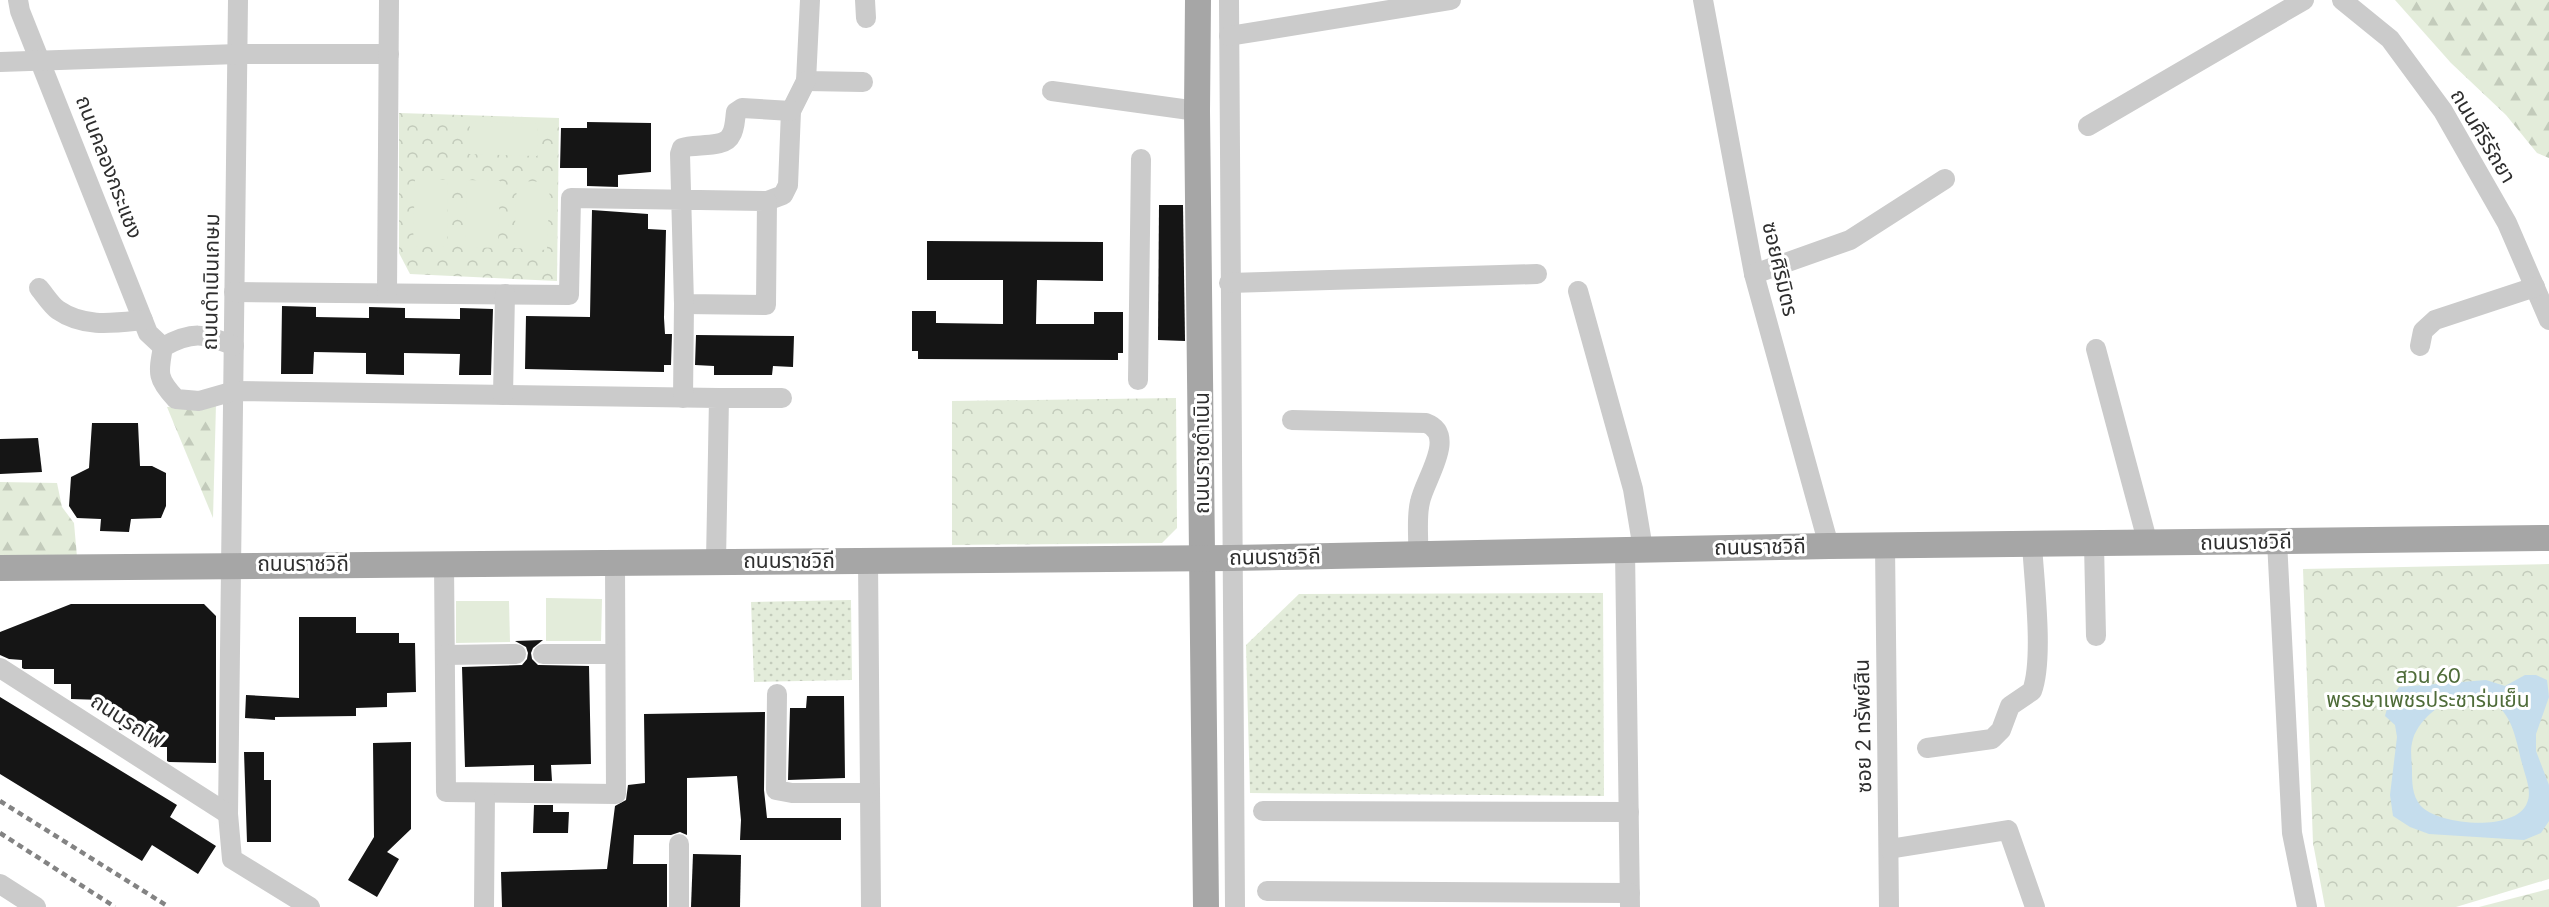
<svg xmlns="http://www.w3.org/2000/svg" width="2549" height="907" viewBox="0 0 2549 907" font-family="Lato,'Noto Sans Thai',sans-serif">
	<defs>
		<pattern id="grass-dots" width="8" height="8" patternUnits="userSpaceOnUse" patternTransform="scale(1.5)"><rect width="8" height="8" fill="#e3ecda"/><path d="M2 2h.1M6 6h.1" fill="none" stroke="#c3cbbb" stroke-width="1.8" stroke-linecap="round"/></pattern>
		<pattern id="forest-firs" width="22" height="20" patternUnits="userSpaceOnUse" patternTransform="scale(1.5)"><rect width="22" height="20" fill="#e3ecda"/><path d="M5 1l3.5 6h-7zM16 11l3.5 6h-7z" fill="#c3cbbb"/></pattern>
		<pattern id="park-crowns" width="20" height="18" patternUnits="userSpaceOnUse" patternTransform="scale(1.5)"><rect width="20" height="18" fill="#e3ecda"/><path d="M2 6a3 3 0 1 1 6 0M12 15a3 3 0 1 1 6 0" fill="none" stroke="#c3cbbb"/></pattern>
	</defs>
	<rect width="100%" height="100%" fill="#fff"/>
	<!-- grass -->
	<g fill="url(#grass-dots)">
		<polygon points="1603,593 1604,796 1250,793 1246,645 1299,594"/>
		<polygon points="851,600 852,680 754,682 751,602"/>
	</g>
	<!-- forest -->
	<g fill="url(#forest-firs)">
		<polygon points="2395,0 2549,0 2549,158 2537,153 2506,115 2451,63"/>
		<polygon points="216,404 213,518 167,407"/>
		<polygon points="0,482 57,483 62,507 74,523 77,557 0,558"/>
	</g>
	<!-- park -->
	<g fill="url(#park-crowns)">
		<polygon points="399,113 559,118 557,281 410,274 399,253"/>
		<polygon points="1176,398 1177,528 1162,543 952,545 952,401"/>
		<polygon points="2549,564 2549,879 2456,907 2325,907 2313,843 2303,569"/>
		<polygon points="2549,889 2549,907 2479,907"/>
	</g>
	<!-- garden -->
	<g fill="#e3ecda">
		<polygon points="470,121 538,124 537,156 469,154"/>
		<polygon points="415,178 448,180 447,247 413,246"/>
		<polygon points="467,180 500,181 498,248 465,247"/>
		<polygon points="517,181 550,182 547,250 514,248"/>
		<polygon points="546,598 602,599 601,641 546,641"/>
		<polygon points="456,601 509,601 510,642 456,643"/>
	</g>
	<!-- water -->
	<path fill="#c5dded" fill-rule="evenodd" d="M2525,675h11l11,5 2,17 -13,37v17l13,34v36l-8,12 -17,7 -95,-6 -19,-7 -17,-11 -3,-21 7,-58 -2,-12 -10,-9 4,-15 10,-14 87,-7 19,6zM2463,695c48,3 50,32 60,72 3,11 9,25 4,36 -11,29 -89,23 -107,2 -8,-10 -8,-23 -8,-35 0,-8 -2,-19 0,-27 4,-22 30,-42 51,-48z"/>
	<!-- building -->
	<g fill="#151515">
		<polygon points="587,122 651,123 651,172 618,175 618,187 587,186 587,168 560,168 561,128 587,128"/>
		<polygon points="1159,205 1183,205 1185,341 1158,340"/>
		<polygon points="592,210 648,214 648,229 666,230 664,318 665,334 672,334 671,365 664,365 664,372 525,369 526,316 590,317"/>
		<polygon points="927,241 1103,242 1103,281 1037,280 1036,324 1094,324 1094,312 1123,312 1123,353 1118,353 1118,360 918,359 918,351 912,351 912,311 936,311 936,323 1003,324 1003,280 927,280"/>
		<polygon points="282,306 316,307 316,317 369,318 369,307 405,308 405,318 460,319 460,308 493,309 491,375 459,375 460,354 404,353 404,375 366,374 366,353 314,352 313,374 281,374"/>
		<polygon points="696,335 794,336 793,367 773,366 772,375 714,375 714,366 695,365"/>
		<polygon points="92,423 138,423 140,466 152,466 166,473 166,506 161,518 131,519 129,532 100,531 101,519 77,518 69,506 71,477 89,468"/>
		<polygon points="38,438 42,472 0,474 0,439"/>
		<polygon points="71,604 204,604 216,616 216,763 169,762 167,761 167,747 150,747 150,731 119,730 118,716 102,715 102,700 71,699 71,684 54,684 54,669 24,669 22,668 22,660 9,659 0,655 0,632"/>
		<polygon points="299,617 356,617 356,633 399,633 399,643 415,643 416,692 387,693 387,707 356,708 356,716 275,717 275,720 245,718 246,695 299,698"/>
		<polygon points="543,640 533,648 531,653 532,659 538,665 589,666 591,764 551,765 552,781 534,781 534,765 465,767 462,667 522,665 527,659 528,653 526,647 515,641"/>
		<polygon points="807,696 844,696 845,778 788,780 790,708 806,708"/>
		<polygon points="0,697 177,805 170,817 216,846 198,874 152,845 142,861 0,774"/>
		<polygon points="765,712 764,790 767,818 841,818 841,840 740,840 741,820 737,776 687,778 687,835 680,832 671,835 634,835 633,864 667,864 667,907 502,907 501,872 607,869 615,806 626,800 628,785 645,783 644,714"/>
		<polygon points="411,742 411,829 387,852 399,859 377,897 348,880 374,837 373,743"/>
		<polygon points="244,752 264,752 264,780 271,780 271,842 247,842"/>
		<polygon points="534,805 553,805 553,812 569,812 568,833 533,833"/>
		<polygon points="693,854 741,855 740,907 691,907"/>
	</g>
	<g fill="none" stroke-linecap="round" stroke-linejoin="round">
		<!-- minor -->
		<g stroke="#cbcbcb" stroke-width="20">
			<polyline points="18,0 20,11 148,333 163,347"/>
			<polyline points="238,0 228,814 232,859 310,907"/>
			<polyline points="810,0 806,81 863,82"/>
			<polyline points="865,0 866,18"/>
			<polyline points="1229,0 1235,907"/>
			<polyline points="1703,0 1754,274 1829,546"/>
			<polyline points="2342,0 2390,39 2443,111 2507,223 2549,320"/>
			<polyline points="1229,36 1451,0"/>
			<polyline points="0,62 238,54 389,54"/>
			<polyline points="1052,91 1197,111"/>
			<polyline points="2088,126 2304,0"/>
			<polyline points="767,201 783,195 788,185 791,111 806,81"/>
			<polyline points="1754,274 1850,240 1945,179"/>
			<polyline points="1229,283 1537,274"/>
			<path d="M39,288c6,7 12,17 19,22 26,18 56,13 85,10"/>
			<polyline points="1578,291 1633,489 1643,549"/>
			<path d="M234,292l335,3 2,-97 196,3 -1,104 -82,-1 -4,-150 2,-6c13,-5 43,1 49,-13 4,-6 4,-16 5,-23l6,-4 49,3"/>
			<polyline points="387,293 389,0"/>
			<path d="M234,346c-30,-13 -42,-15 -71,1 -5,27 -6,32 13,52l23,2 35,-10 485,7 -3,163"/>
			<polyline points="2420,346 2423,331 2435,320 2535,287"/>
			<polyline points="2096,349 2148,544"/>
			<polyline points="1138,380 1141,159"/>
			<polyline points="503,395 505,294"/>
			<polyline points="683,398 684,304"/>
			<polyline points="719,398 782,398"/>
			<path d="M1292,420l134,3c32,12 -2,57 -6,79 -4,16 -1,35 -2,52"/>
			<polyline points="2277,541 2292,833 2307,907"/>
			<polyline points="2094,544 2096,636"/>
			<polyline points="1885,545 1889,907"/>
			<polyline points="1625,550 1630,907"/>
			<polyline points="868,560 871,907"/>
			<polyline points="444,563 446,792 616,794 615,562"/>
			<polyline points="543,654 615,654"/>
			<polyline points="445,655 516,654"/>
			<polyline points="0,668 228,814"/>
			<polyline points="777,694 776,790 792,793 870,793"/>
			<path d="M1927,748l65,-9 9,-9 9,-24 22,-15c12,-32 2,-110 0,-147"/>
			<polyline points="1263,811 1629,812"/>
			<polyline points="679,844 679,907"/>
			<polyline points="1889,849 2008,830 2035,907"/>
			<polyline points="0,884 36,907"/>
			<polyline points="1267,891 1630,893"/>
			<polyline points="484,907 485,793"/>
		</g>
		<!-- major -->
		<g stroke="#a6a6a6" stroke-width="26">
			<polyline points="1198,0 1197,111 1206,907"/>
			<polyline points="0,568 1231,558 1829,546 2549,538"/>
		</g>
		<!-- rail -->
		<g stroke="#838383" stroke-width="4.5" stroke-dasharray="6 4.5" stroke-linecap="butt">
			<polyline points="0,801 169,907"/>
			<polyline points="0,833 115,907"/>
		</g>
	</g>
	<g text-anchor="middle" stroke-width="6" stroke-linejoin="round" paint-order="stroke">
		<!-- street labels -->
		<g font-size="21" fill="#2e2e2e" stroke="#fff">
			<text transform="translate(2483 136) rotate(59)" y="7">ถนนคีรีรัถยา</text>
			<text transform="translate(109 167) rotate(69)" y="7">ถนนคลองกระแชง</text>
			<text transform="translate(1780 269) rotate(77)" y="7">ซอยศิริมิตร</text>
			<text transform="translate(211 282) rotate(-89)" y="7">ถนนดำเนินเกษม</text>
			<text transform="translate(1202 453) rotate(-90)" y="7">ถนนราชดำเนิน</text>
			<text transform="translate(2246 542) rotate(-1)" y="7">ถนนราชวิถี</text>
			<text transform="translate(1760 547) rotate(-1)" y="7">ถนนราชวิถี</text>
			<text transform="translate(1275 557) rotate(-1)" y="7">ถนนราชวิถี</text>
			<text x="789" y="568">ถนนราชวิถี</text>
			<text x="303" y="571">ถนนราชวิถี</text>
			<text transform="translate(127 721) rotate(33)" y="7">ถนนรถไฟ</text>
			<text transform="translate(1863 726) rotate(-91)" y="7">ซอย 2 ทรัพย์สิน</text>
		</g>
		<!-- park labels -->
		<g font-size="21" fill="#4f6c39" stroke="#fff">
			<text x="2428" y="683">สวน 60<tspan x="2428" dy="24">พรรษาเพชรประชาร่มเย็น</tspan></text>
		</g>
	</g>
</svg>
